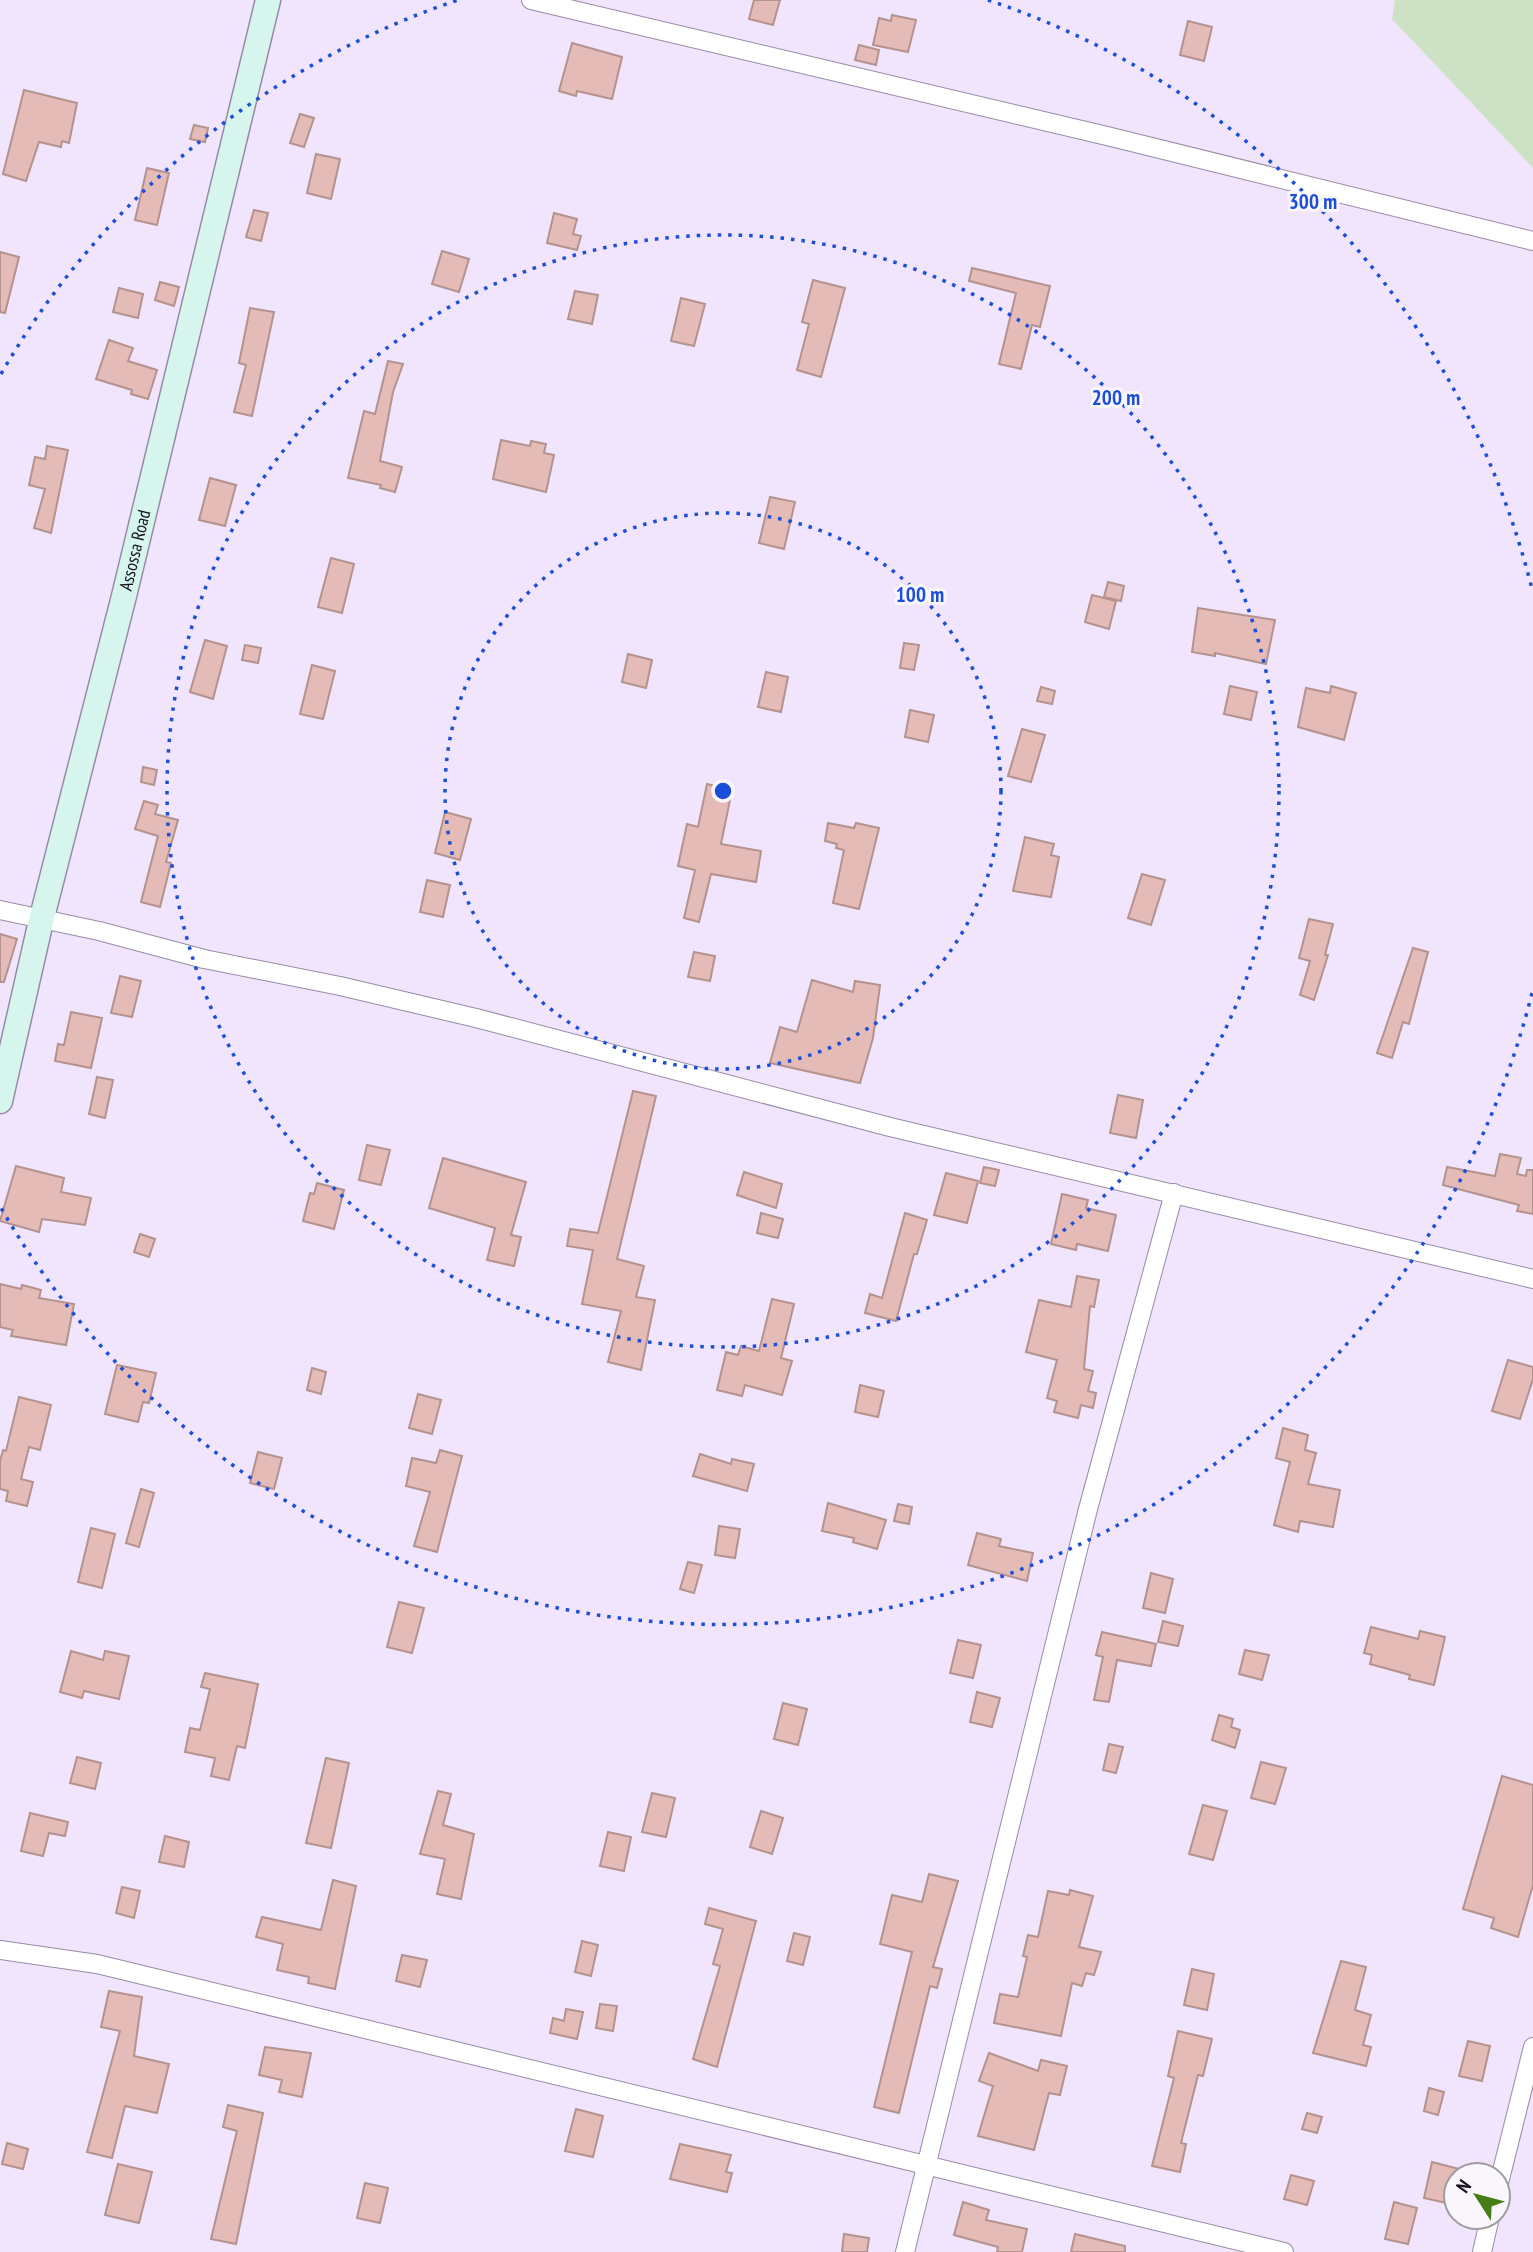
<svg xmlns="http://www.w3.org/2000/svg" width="1533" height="2252" viewBox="0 0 1533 2252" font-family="'PT Sans Narrow',sans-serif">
	<rect width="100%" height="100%" fill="#f0e5fc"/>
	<!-- green -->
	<polygon fill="#cde2c4" points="1395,0 1533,0 1533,168 1392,19"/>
	<!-- building -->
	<g fill="#e4bbb7" stroke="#b4928e" stroke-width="2">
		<polygon points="754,0 780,0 773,25 749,19"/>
		<polygon points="892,15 916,20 908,52 873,45 879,18 891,21"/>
		<polygon points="1188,21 1212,27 1204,61 1180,55"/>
		<polygon points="572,43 622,57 612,99 577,91 576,96 559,91"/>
		<polygon points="859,45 879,50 876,65 855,60"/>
		<polygon points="24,90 77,103 69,143 62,141 61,147 39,142 26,181 3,174"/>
		<polygon points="300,114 314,118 304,147 290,143"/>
		<polygon points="194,125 208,128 205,142 190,139"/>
		<polygon points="316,154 340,159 331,199 307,193"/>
		<polygon points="147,168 169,173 157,225 135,220"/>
		<polygon points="254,210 268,213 261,241 246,237"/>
		<polygon points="554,213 577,219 573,234 581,236 577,250 547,243"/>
		<polygon points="442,251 469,259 459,292 432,284"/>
		<polygon points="0,252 19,257 5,313 0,312"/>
		<polygon points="972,268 1050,286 1040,327 1032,325 1021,369 999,364 1016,293 969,281"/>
		<polygon points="813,280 845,288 821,377 797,370 809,324 802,322"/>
		<polygon points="160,282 179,287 174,306 155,300"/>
		<polygon points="119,288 143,294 138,318 113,312"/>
		<polygon points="575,291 598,295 592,324 568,319"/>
		<polygon points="681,298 705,304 694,346 671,341"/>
		<polygon points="250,308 274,312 252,416 234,412 246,365 239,363"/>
		<polygon points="109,340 133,348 128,361 157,370 148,399 131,394 132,390 96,379"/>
		<polygon points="388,361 403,364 393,392 380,461 402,467 395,492 380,488 381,485 348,478 364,411 375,414"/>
		<polygon points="501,440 530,446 531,441 546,444 544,453 554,455 546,492 493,479"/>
		<polygon points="47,446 68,450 51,533 34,528 45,489 29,485 35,457 45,459"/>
		<polygon points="210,478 236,485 225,526 199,520"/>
		<polygon points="770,497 795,502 784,549 759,543"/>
		<polygon points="331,558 354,564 342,613 318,607"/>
		<polygon points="1108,582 1124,586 1121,601 1104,597"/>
		<polygon points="1092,595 1116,601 1109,629 1085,622"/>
		<polygon points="1198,608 1275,620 1266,664 1215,653 1215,656 1192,652"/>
		<polygon points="205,640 227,646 213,699 190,692"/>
		<polygon points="904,643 919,645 914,670 900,668"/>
		<polygon points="245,645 261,648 258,663 242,660"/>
		<polygon points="628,654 652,660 646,688 622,682"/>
		<polygon points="312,665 335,671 323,719 300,714"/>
		<polygon points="766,672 788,677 781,712 758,707"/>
		<polygon points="1230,686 1257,692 1251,720 1224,714"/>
		<polygon points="1331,686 1356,693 1344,740 1298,727 1306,688 1330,693"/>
		<polygon points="1041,687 1055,691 1052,704 1037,701"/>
		<polygon points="910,710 934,715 928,742 905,737"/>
		<polygon points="1022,729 1045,735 1031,782 1008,776"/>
		<polygon points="143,767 157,770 154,785 141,782"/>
		<polygon points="707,784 732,790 721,844 761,851 756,882 711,874 699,922 684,918 695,870 678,866 687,824 698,827"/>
		<polygon points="144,801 158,805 155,814 178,820 166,862 171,863 160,907 141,902 158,836 135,829"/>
		<polygon points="445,812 471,819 460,860 435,853"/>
		<polygon points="828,823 854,828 856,823 879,828 859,909 833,903 844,850 836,848 837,844 825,841"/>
		<polygon points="1025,837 1054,844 1051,855 1059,857 1051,897 1013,891"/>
		<polygon points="1142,874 1165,880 1151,925 1128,918"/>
		<polygon points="427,880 450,885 443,917 420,912"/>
		<polygon points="1309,919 1333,924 1325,955 1328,955 1314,1000 1300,995 1310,961 1299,958"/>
		<polygon points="0,934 17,939 4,982 0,982"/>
		<polygon points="1413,948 1428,952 1409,1024 1403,1022 1392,1058 1377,1053"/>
		<polygon points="694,952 715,956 710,981 688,977"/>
		<polygon points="120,976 141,981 132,1017 111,1013"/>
		<polygon points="812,980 853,992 855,981 880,985 873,1038 860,1083 770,1063 780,1027 797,1032"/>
		<polygon points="71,1012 102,1018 91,1068 55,1061 58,1044 64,1045"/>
		<polygon points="97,1077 113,1080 105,1118 89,1114"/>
		<polygon points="633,1091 656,1096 617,1259 644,1266 636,1297 655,1300 641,1370 608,1362 621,1311 582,1304 593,1250 567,1246 570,1229 598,1233"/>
		<polygon points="1118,1095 1143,1100 1136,1138 1110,1133"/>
		<polygon points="367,1145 390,1150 381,1185 359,1180"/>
		<polygon points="1500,1154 1521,1158 1517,1174 1526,1176 1527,1170 1533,1170 1533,1214 1517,1211 1519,1205 1443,1185 1447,1167 1495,1176"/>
		<polygon points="443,1158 526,1182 511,1235 521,1237 514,1266 487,1260 495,1228 429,1208"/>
		<polygon points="16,1166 64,1178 61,1192 91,1198 85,1225 42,1219 39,1232 0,1221"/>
		<polygon points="984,1167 999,1170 995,1186 980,1183"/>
		<polygon points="744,1172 782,1184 776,1208 737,1195"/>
		<polygon points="946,1173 978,1181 967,1223 934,1215"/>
		<polygon points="317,1183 344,1190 334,1229 303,1221 310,1193 314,1194"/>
		<polygon points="1062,1194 1088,1200 1086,1208 1116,1215 1108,1251 1077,1244 1076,1250 1051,1244"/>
		<polygon points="761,1213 783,1219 778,1238 757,1233"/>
		<polygon points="905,1213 927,1220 917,1254 914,1254 896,1321 865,1313 870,1294 882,1298"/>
		<polygon points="140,1234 155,1239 149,1257 134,1252"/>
		<polygon points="1077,1276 1099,1280 1094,1307 1090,1306 1084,1369 1093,1371 1088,1391 1096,1393 1093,1408 1081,1405 1078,1418 1054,1412 1057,1401 1047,1398 1057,1360 1026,1352 1039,1300 1071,1307"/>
		<polygon points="0,1284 21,1289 22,1285 41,1290 39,1298 74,1304 66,1345 11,1336 13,1330 0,1327"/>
		<polygon points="772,1299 794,1304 781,1358 792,1361 782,1395 745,1385 742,1396 717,1390 726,1352 738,1355 741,1346 759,1351"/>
		<polygon points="1508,1360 1533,1367 1533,1379 1520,1419 1492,1411"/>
		<polygon points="117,1365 156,1373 149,1403 143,1402 138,1422 105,1414"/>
		<polygon points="312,1368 326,1372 321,1394 307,1390"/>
		<polygon points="860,1385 884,1391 878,1417 855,1412"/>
		<polygon points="418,1394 441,1400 432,1434 409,1428"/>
		<polygon points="19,1397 51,1405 40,1450 29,1447 21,1479 33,1482 27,1506 6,1501 8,1491 0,1489 0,1461 3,1450 6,1451"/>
		<polygon points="1283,1428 1308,1435 1305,1450 1316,1453 1308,1484 1340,1490 1333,1527 1300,1521 1298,1532 1274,1525 1290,1462 1276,1458"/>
		<polygon points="440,1450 462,1456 437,1552 414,1546 430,1492 406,1486 412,1458 436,1463"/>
		<polygon points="258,1452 282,1458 274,1489 250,1483"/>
		<polygon points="700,1454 731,1464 732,1459 754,1464 747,1491 693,1476"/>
		<polygon points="141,1489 154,1493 139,1547 126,1543"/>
		<polygon points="828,1503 886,1520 877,1549 853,1542 854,1538 822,1531"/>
		<polygon points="898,1504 912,1507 909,1524 894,1521"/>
		<polygon points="719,1526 740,1529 735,1558 715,1555"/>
		<polygon points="91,1528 115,1534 102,1588 78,1582"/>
		<polygon points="977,1533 1001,1539 999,1546 1033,1553 1027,1581 968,1565"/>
		<polygon points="688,1562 702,1565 694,1593 680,1589"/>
		<polygon points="1151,1573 1173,1579 1165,1613 1143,1608"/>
		<polygon points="399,1602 424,1608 412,1653 387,1647"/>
		<polygon points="1163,1621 1183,1626 1178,1646 1158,1642"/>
		<polygon points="1371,1627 1418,1639 1420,1631 1445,1637 1434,1685 1409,1679 1410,1675 1370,1664 1372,1655 1364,1653"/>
		<polygon points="1102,1632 1156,1644 1151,1666 1117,1660 1109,1702 1094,1700 1103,1657 1096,1655"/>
		<polygon points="958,1640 981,1645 973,1678 950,1673"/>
		<polygon points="1245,1650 1269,1655 1262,1680 1239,1674"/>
		<polygon points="71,1651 103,1660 105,1651 129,1656 119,1699 84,1691 82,1698 60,1692"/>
		<polygon points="205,1673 258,1684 245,1748 237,1746 229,1780 211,1776 215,1758 185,1752 190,1728 200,1730 210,1689 201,1687"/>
		<polygon points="977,1692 1000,1698 992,1727 970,1722"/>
		<polygon points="783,1703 807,1709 798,1745 774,1739"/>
		<polygon points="1219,1715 1233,1719 1231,1727 1240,1730 1235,1748 1212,1740"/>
		<polygon points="1109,1744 1123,1747 1116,1773 1103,1770"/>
		<polygon points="77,1757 101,1763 95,1789 70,1783"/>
		<polygon points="326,1758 349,1763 331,1848 306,1843"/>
		<polygon points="1261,1762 1286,1768 1275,1804 1251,1798"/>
		<polygon points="1502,1776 1533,1785 1533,1885 1518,1937 1491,1928 1494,1918 1463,1909"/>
		<polygon points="438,1791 451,1794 443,1825 474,1834 461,1899 437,1894 445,1859 420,1854"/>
		<polygon points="652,1793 675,1798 666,1837 642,1832"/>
		<polygon points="1203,1805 1227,1811 1213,1860 1189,1854"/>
		<polygon points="761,1811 783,1818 772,1854 750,1847"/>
		<polygon points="30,1813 68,1822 65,1836 49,1833 43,1856 21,1851"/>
		<polygon points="608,1832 631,1837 624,1871 600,1866"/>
		<polygon points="165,1836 189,1842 184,1867 159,1862"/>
		<polygon points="929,1874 958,1881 933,1967 942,1969 937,1988 930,1986 899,2113 874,2107 912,1952 880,1944 892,1895 922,1902"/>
		<polygon points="333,1880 356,1886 335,1989 308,1983 309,1977 277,1970 283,1944 256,1937 262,1917 321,1930"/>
		<polygon points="122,1887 140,1891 134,1918 116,1913"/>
		<polygon points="1070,1890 1093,1896 1079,1947 1101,1952 1094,1975 1086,1973 1082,1986 1072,1983 1061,2036 994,2023 1000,1994 1018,1997 1027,1957 1023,1956 1028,1935 1038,1937 1048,1891 1069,1895"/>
		<polygon points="709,1908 756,1921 717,2067 693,2059 720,1966 713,1964 723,1929 705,1924"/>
		<polygon points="794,1933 810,1937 803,1965 787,1961"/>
		<polygon points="582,1941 598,1945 591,1976 575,1972"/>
		<polygon points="402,1955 427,1960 420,1987 396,1981"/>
		<polygon points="1341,1961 1366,1967 1355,2010 1371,2015 1363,2045 1371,2047 1366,2066 1313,2053"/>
		<polygon points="1192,1969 1214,1974 1207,2010 1184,2005"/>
		<polygon points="109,1991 142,1997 134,2056 169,2064 157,2113 125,2106 112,2158 87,2152 120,2031 101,2027"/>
		<polygon points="600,2004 617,2006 613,2031 596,2028"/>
		<polygon points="566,2009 583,2012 577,2039 550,2033 553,2018 564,2021"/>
		<polygon points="1178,2031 1212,2039 1203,2076 1198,2075 1181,2143 1186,2144 1180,2172 1152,2166 1174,2078 1168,2076"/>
		<polygon points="1468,2041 1490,2046 1482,2081 1459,2076"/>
		<polygon points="265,2047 311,2053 302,2097 279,2092 282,2080 259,2075"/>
		<polygon points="989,2053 1038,2071 1041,2060 1067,2066 1060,2095 1049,2093 1034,2150 978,2136 993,2086 979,2081"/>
		<polygon points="1429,2088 1444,2092 1438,2115 1424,2111"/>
		<polygon points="228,2105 263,2113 236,2244 211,2239 237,2131 223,2127"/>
		<polygon points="576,2109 603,2116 593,2157 565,2151"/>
		<polygon points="1307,2113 1322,2117 1317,2133 1302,2129"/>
		<polygon points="7,2143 28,2149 23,2169 2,2164"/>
		<polygon points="680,2144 731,2155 726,2172 732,2173 727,2192 670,2179"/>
		<polygon points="1432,2162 1459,2169 1451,2204 1424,2198"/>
		<polygon points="118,2164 152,2172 139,2223 105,2215"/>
		<polygon points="1291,2175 1314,2181 1307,2205 1284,2199"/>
		<polygon points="365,2183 388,2188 380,2223 357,2218"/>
		<polygon points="963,2202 989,2210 986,2220 1027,2229 1022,2252 997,2252 998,2247 954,2235"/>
		<polygon points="1394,2202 1417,2208 1408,2244 1385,2239"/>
		<polygon points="844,2234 869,2238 867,2252 842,2252"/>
		<polygon points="1075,2234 1125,2246 1125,2252 1071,2252"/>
	</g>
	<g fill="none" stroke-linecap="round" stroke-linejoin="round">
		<!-- street casing -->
		<g stroke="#988ba6" stroke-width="20">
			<g id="street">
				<polyline points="531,0 1107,136 1533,241"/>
				<polyline points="0,910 99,931 204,959 340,986 476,1018 890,1127 1533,1279"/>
				<polyline points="0,1950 97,1964 1284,2252"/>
				<polyline points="1498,2187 1533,2047"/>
				<polyline points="905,2252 1088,1509 1174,1193"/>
				<polyline points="1482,2252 1490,2217"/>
			</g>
		</g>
		<!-- secondary casing -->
		<g stroke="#988ba6" stroke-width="27">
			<g id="secondary">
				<path id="s1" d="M0,1101l41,-180 83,-325 144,-596"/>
			</g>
		</g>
		<!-- street -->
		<use href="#street" stroke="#fff" stroke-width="18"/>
		<!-- secondary -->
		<use href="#secondary" stroke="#d5f5ed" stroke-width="24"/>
	</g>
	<!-- distance rings -->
	<g fill="none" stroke="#1d4ed8" stroke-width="3.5" stroke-dasharray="3.5 7">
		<circle cx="723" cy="791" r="278"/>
		<circle cx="723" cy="791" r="556"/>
		<path d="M1532 993A834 834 0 0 1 1 1208M1 374A834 834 0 0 1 458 0M988 0A834 834 0 0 1 1532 589"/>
	</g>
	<g text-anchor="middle" stroke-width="6" stroke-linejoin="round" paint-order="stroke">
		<!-- street labels -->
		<g font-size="18" fill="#17121c" stroke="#f9f6fc">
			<text dy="6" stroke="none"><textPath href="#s1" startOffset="567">Assossa Road</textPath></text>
		</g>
	</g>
	<circle cx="723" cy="791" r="10" fill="#1d4ed8" stroke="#f9f6fc" stroke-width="3.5"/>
	<g font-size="21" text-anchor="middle" font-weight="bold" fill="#1d4ed8" stroke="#f9f6fc" stroke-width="6" stroke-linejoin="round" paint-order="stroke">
		<text x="1313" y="209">300 m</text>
		<text x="1116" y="405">200 m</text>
		<text x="920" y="602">100 m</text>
	</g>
	<!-- north arrow -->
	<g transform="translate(1477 2196) rotate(306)"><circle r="33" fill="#f9f6fc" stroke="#9f9ba2" stroke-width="2"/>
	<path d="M0-5L12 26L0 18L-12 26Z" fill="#447d15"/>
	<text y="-10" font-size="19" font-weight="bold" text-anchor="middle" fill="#17121c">N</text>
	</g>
</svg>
